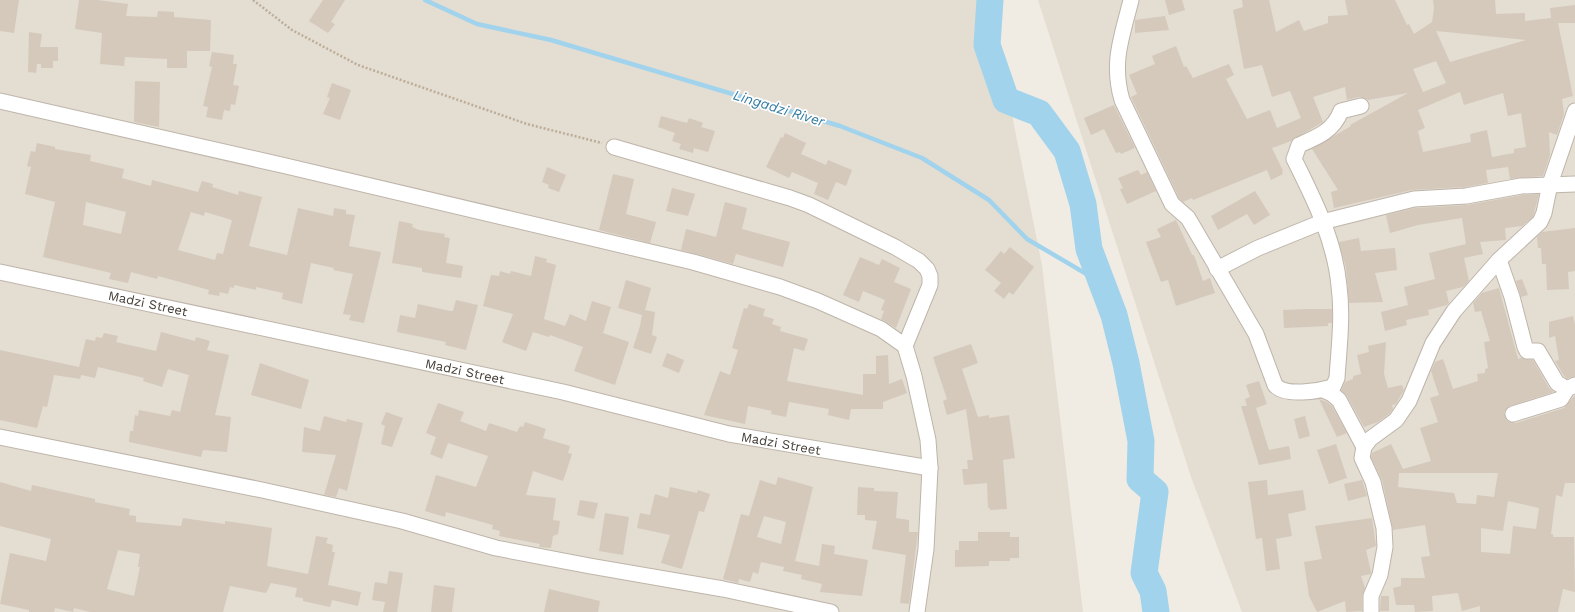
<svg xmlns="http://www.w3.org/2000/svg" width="1575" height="612" viewBox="0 0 1575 612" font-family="'Work Sans',sans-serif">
	<rect width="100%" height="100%" fill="#f1ece3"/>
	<!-- residential -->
	<g fill="#e4ddd2">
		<polygon points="0,0 989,0 1042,265 1083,612 0,612"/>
		<polygon points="1038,0 1575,0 1575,612 1242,612 1191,477"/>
	</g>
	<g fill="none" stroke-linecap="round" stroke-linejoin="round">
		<!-- stream -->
		<polyline stroke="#a1d4ec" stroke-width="4.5" points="425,0 477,24 551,40 840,126 922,158 989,200 1027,239 1100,282"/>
		<!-- river -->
		<polyline stroke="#a1d4ec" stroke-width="27" points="990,0 987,45 1006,100 1039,113 1067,151 1083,204 1089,249 1114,315 1126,363 1141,441 1140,479 1155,492 1144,573 1153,591 1156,612"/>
	</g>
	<!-- building -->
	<g fill="#d5c9bc" fill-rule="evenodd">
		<polygon points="0,0 19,0 14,33 0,31"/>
		<polygon points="79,0 97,0 128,4 126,16 157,17 158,11 174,12 174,17 211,20 210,51 187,51 187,68 167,68 167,59 125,57 124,66 100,64 102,33 75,29"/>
		<polygon points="323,0 345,0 331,22 335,24 328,33 309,21"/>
		<polygon points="1165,0 1182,0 1185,10 1169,15"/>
		<path d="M1242,0h27l7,32 23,-12 5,11 24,-8v-7l20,-1 -3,-15h50l12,25 2,-1 5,10 18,-12 2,-14 -1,-8h62l1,14 29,-1v8l26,-3 -1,-10 25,-3v18h-17l15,73 -11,3 2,15 -7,21 -8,-3 1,23 -7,21 -33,3 -2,-12 -22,3 2,13 -23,4 -53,3 -78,18 -3,-16 7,-2 -26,-41 39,-23 -1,-1 58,-32 -40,7 -9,-3 -12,3 -2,-13 -32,10 10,25 -32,19 -19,7 11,23 -1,1 1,2 -12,6 -4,-10 -74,30 -1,-2 -9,4 -4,-4 -48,-101 6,-3 -8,-19 26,-11 -3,-8 24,-10 8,21 2,-1 7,12 36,-14 5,11 -8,4 21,40 23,-9 7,18 24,-10 -11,-27 -18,6 -10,-32 -18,4 -11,-59 10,-3zM1436,31l90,9 -76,22zM1436,61l10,22 -23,9 -10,-23zM1460,92l4,13 39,-12 5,23 13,-3 5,34 -12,2v4l-22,4 -5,-27 -17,4 1,8 -48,10 -5,-21 7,-3 -7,-18z"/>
		<polygon points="1165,16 1169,30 1135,33 1135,20"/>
		<polygon points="29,32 42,34 40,47 58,47 58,61 53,61 53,68 41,68 41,64 37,64 36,73 28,72"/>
		<polygon points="212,52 234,55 233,64 237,64 233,85 239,86 235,105 231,104 230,111 224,110 222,120 206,117 208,107 203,106 212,67 209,66"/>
		<polygon points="135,81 160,82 159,127 134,122"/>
		<polygon points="332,83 351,90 340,120 323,114 330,98 327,97"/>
		<polygon points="1114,105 1135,148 1121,154 1120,152 1116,153 1104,129 1091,135 1084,118"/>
		<polygon points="661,116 687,123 689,118 703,123 701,127 715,131 708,152 694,148 693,153 679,149 681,144 672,141 675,133 658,127"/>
		<polygon points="785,133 806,143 801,154 826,165 828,160 852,170 846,186 836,182 828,200 814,194 818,183 792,172 789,178 766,167 781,137 783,138"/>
		<path d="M37,143l18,4v2l36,6 -1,6 34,8 -2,9 29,8 1,-6 46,12 4,-11 11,3 -1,3 26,8 1,-4 23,6 -13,49 38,9 11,-47 35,8 1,-8 12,2v4l9,1 -6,31 32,6 -17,71 -15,-3 2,-5 -8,-1 10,-40 -20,-4 1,-2 -23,-5 -9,41 -20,-5 1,-6 -27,-6v3l-22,-5v3l-4,-1 -2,7 -8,-2 -1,4 -11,-2 1,-4 -51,-14 -1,3 -26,-7 -3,11 -19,-4 2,-6 -68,-16 12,-55 -30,-8 6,-27 -4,-1 4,-15 4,1zM86,202l40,10 -5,22 -38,-9zM191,212l13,4 1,-4 27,8 -9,34 -6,-1 -2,7 -37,-10z"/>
		<polygon points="547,167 566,175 559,192 548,188 549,185 542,182"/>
		<polygon points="1138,170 1141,175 1147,172 1156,191 1127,204 1120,189 1123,188 1118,178"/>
		<polygon points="613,174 634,179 626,214 656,222 650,243 599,230"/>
		<polygon points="672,188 695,194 688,216 666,211"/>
		<polygon points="1255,191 1270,215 1254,225 1247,214 1218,230 1211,216"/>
		<polygon points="1539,194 1533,217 1522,226 1505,228 1506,240 1480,242 1483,254 1464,258 1469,281 1463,287 1446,291 1449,303 1447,305 1428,310 1429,315 1406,320 1407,325 1385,331 1381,312 1408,305 1404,287 1435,279 1429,253 1466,244 1462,218 1418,225 1390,233 1386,215 1415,208 1467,205 1522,195"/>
		<polygon points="725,202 747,208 742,229 790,242 783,267 736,254 733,264 681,250 686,229 716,237"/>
		<polygon points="1176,220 1192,255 1194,255 1203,281 1210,278 1215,293 1176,306 1168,280 1161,282 1146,242 1161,237 1157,229"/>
		<polygon points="399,221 413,224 412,227 419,230 445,234 444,237 450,238 446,263 463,266 461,278 422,272 422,268 392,263"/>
		<polygon points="1575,228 1575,271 1568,272 1569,289 1547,290 1546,264 1542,264 1541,248 1538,248 1537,237 1542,232"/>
		<polygon points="1359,238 1361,251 1395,248 1397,270 1375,273 1383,302 1349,303 1346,268 1339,242"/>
		<polygon points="1010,247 1034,267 1013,295 1009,292 1004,299 994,291 1001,283 985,270 1001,251 1004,254"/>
		<polygon points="535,256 547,259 546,262 556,265 544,319 565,326 570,314 586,321 592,301 611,307 603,333 629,342 615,385 574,371 583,347 550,335 549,337 533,332 526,351 502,342 513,314 483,306 491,275 499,276 500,271 510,274 511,271 531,276"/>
		<polygon points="860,257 879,265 882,259 900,268 894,282 911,289 896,328 881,319 884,311 881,310 885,300 863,291 859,302 843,295"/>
		<polygon points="1522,279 1528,295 1521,297 1516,281"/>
		<polygon points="626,280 651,288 645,310 655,312 652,335 657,337 651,354 633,348 640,326 642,315 618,308"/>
		<path d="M1499,288l19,71 3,-1 12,2 16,28 5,4 -44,14 -6,6 3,8 9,3 48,-15 11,-13v88h-10l-3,14 -6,-2 -5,39h2v3h21l1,55 -12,-3 -5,23h-78v-6l-18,5 -4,-18 -26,3 1,15 -18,1 -1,-7h-18l-3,-17 8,-2v-8h24l-4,-21 9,-1 -5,-31 -32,5 -11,-50 -11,-23 1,-4 19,-9 12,25 28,-8 -11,-33 18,-6 -8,-24 9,-3 -8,-24 4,-9 8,-3 10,30 25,-8 -1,-7 8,-1v-4l3,-1 -4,-26 6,-1 -9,-30 -6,1 -2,-9 9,-10zM1399,473h99l-4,24 -17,-2 -1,9 -19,-1 -3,-10 -56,-6zM1508,501l31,7 -3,21 -23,-3 -3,28 -29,-2v-24l22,3z"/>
		<polygon points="456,300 478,305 466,350 445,345 446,342 397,332 400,315 415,318 418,304 450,311 453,311"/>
		<polygon points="749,304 765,309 763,316 774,319 772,324 781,327 780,331 808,339 804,351 794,348 787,381 863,395 863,374 876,374 876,356 888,355 889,384 902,379 907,393 883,402 883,409 851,409 849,420 828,415 829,409 789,402 786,417 771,414 772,411 748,406 745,424 704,415 720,371 730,375 738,350 732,348 744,308 747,309"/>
		<polygon points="1309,309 1332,309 1332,323 1328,323 1328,326 1284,328 1283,310"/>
		<polygon points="1573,316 1575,325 1575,376 1567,379 1564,376 1555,361 1559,360 1555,336 1549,338 1549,322"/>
		<polygon points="161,332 195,341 196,337 210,341 207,350 229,355 215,415 231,417 227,452 203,450 201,457 129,442 130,431 133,431 135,415 138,416 139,410 170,416 172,410 180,412 189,375 168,369 162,387 143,381 144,378 98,367 95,378 81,375 80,379 54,375 47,407 43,406 37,428 0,420 0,350 79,367 86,339 95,341 96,337 102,338 104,333 118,336 116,342 156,351"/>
		<polygon points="1386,342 1384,374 1388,388 1402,385 1404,390 1396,404 1392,405 1393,409 1389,414 1378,422 1364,427 1347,396 1341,390 1345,382 1353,379 1353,376 1361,374 1357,355 1369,352 1368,346"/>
		<polygon points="971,344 978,363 962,369 978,417 989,415 989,418 1009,415 1015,458 1003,460 1007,509 990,510 990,508 988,508 987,483 964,485 962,469 968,469 967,460 973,460 966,409 947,415 943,401 947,399 933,357"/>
		<polygon points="667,353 684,360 679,373 662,366"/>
		<polygon points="260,363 309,380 301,409 251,395"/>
		<polygon points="1259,381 1267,404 1256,408 1269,450 1289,446 1291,459 1259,465 1241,406 1247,406 1245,399 1250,397 1246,385"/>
		<polygon points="1319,399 1327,402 1332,406 1347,433 1337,437"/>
		<polygon points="438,403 464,412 460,421 486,431 489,423 517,432 520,426 523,427 525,422 546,429 543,438 570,446 568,453 572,454 563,481 533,471 526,495 556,498 553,520 560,521 558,534 553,536 551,548 539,547 540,544 499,536 500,531 492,529 493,525 446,512 445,517 425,511 436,475 476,487 488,456 448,443 442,459 430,454 436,437 426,433"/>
		<polygon points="386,412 403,418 392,447 381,444 385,426 381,424"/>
		<polygon points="324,416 346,422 347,419 363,423 347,491 339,488 336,497 324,495 336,455 302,452 304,427 320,431"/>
		<polygon points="1305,416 1310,436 1299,439 1294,419"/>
		<polygon points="1336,444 1347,478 1329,484 1317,450"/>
		<path d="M778,477l35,10 -18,74 24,5 3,-22 13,2 -1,8 34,6 -6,36 -42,-4 2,-8 -21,-5 1,-4 -19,-4 1,-4 -23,-5 -3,12 -5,-2 -3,10 -11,-3 -1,4 -15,-4 18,-65 8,2 11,-36 16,5zM764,516l22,6 -5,22 -24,-7z"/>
		<polygon points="1267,480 1268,495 1303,490 1306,510 1288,514 1292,536 1276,539 1280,569 1266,571 1262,538 1256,539 1248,482"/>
		<polygon points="1362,480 1367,496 1348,501 1344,484"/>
		<path d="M0,482l31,9 1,-6 63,14v3l35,7 -1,6 7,1v6l45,4 2,-8 42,6v-3l47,7 -5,38 41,8 8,-38 12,2 -2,5 7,2 -1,7h3l-7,33 33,7 -3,14 -26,-6 -2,7 -27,-6v-3l-8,-1 2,-9 -26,-5 -5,10 -36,-7 -7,26h-133l-16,-4 -1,4 -18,-4 -1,4h-25v-2l-29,-6 10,-51 36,8 5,-22 -51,-13zM118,550l22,4 -2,13h2l-6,29 -27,-7z"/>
		<polygon points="670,487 697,493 698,490 710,494 704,512 699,511 682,569 661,563 670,535 637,528 640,513 650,515 655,494 668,498"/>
		<polygon points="858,487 874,488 874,491 898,492 896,518 909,520 909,532 918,532 909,604 900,603 906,555 872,549 877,521 865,520 865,515 857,515"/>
		<polygon points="580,500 598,503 594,519 577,515"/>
		<polygon points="605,513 629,517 623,555 599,551"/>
		<polygon points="1372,518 1376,546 1366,550 1371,572 1371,574 1361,576 1365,588 1362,596 1362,611 1346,612 1345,601 1317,612 1309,596 1304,562 1322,559 1315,526"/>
		<polygon points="978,532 1010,532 1010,537 1019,537 1019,558 1010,558 1010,561 989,561 989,566 955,567 955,550 959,550 959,541 978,541"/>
		<polygon points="389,571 403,573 397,612 383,612 385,602 372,600 375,582 387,584"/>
		<polygon points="434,585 455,588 452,612 431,612"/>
		<polygon points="549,589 600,601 598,612 544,612"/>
		<polygon points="1381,596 1389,596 1389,611 1380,611"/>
	</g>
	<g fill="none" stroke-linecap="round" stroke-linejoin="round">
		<!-- minor casing -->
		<g stroke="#beb5aa" stroke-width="17">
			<g id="minor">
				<path d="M1131,0c-9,37 -20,62 -9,100l50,104 16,14 68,116 19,51c10,12 44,6 58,2l4,-9c2,-31 6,-62 2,-92 -4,-45 -25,-87 -45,-127l5,-14c19,-8 34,-14 42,-34l20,-5"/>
				<polyline points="0,101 286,166 693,262 780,287 818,301 881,329 905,346 914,376 928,440 930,468 926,549 917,612"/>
				<polyline points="614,147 790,198 809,205 895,247 919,261 927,269 930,276 930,285 905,346"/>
				<polyline points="1499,260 1512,297 1525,347 1527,351 1538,351 1557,383 1567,389"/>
				<polyline points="1217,269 1258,248 1322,222 1414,199 1466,196 1521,186 1575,184"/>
				<polyline points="0,272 563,392 729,434 930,468"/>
				<polyline points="1323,390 1332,394 1339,400 1364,447"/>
				<polyline points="1513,414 1561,399 1567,389 1575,385"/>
				<polyline points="0,437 262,490 402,521 496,548 590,566 723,589 831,612"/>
				<polyline points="1371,612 1371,596 1380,575 1385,547 1384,528 1373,482 1362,458 1364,447 1370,439 1396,420 1409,401 1433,343 1454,311 1499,260 1540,222 1544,213 1550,184 1575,111"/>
			</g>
		</g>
		<!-- path -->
		<polyline stroke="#bcad99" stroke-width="2.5" stroke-dasharray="2 2" stroke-linecap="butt" points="253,0 292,30 358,65 527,124 602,143"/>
		<!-- minor -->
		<use href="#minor" stroke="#fff" stroke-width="15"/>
	</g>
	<g text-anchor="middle" stroke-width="3.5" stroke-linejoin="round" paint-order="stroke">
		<!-- street labels -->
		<g font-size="13" fill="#423b34" stroke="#fff">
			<text transform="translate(148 303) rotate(12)" y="5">Madzi Street</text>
			<text transform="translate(465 371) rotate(12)" y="5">Madzi Street</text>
			<text transform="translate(781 443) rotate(10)" y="5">Madzi Street</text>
		</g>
		<!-- water labels -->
		<g font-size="14" font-style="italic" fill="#317aa0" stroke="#fff">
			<text transform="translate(779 108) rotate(17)" y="5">Lingadzi River</text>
		</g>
	</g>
</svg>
